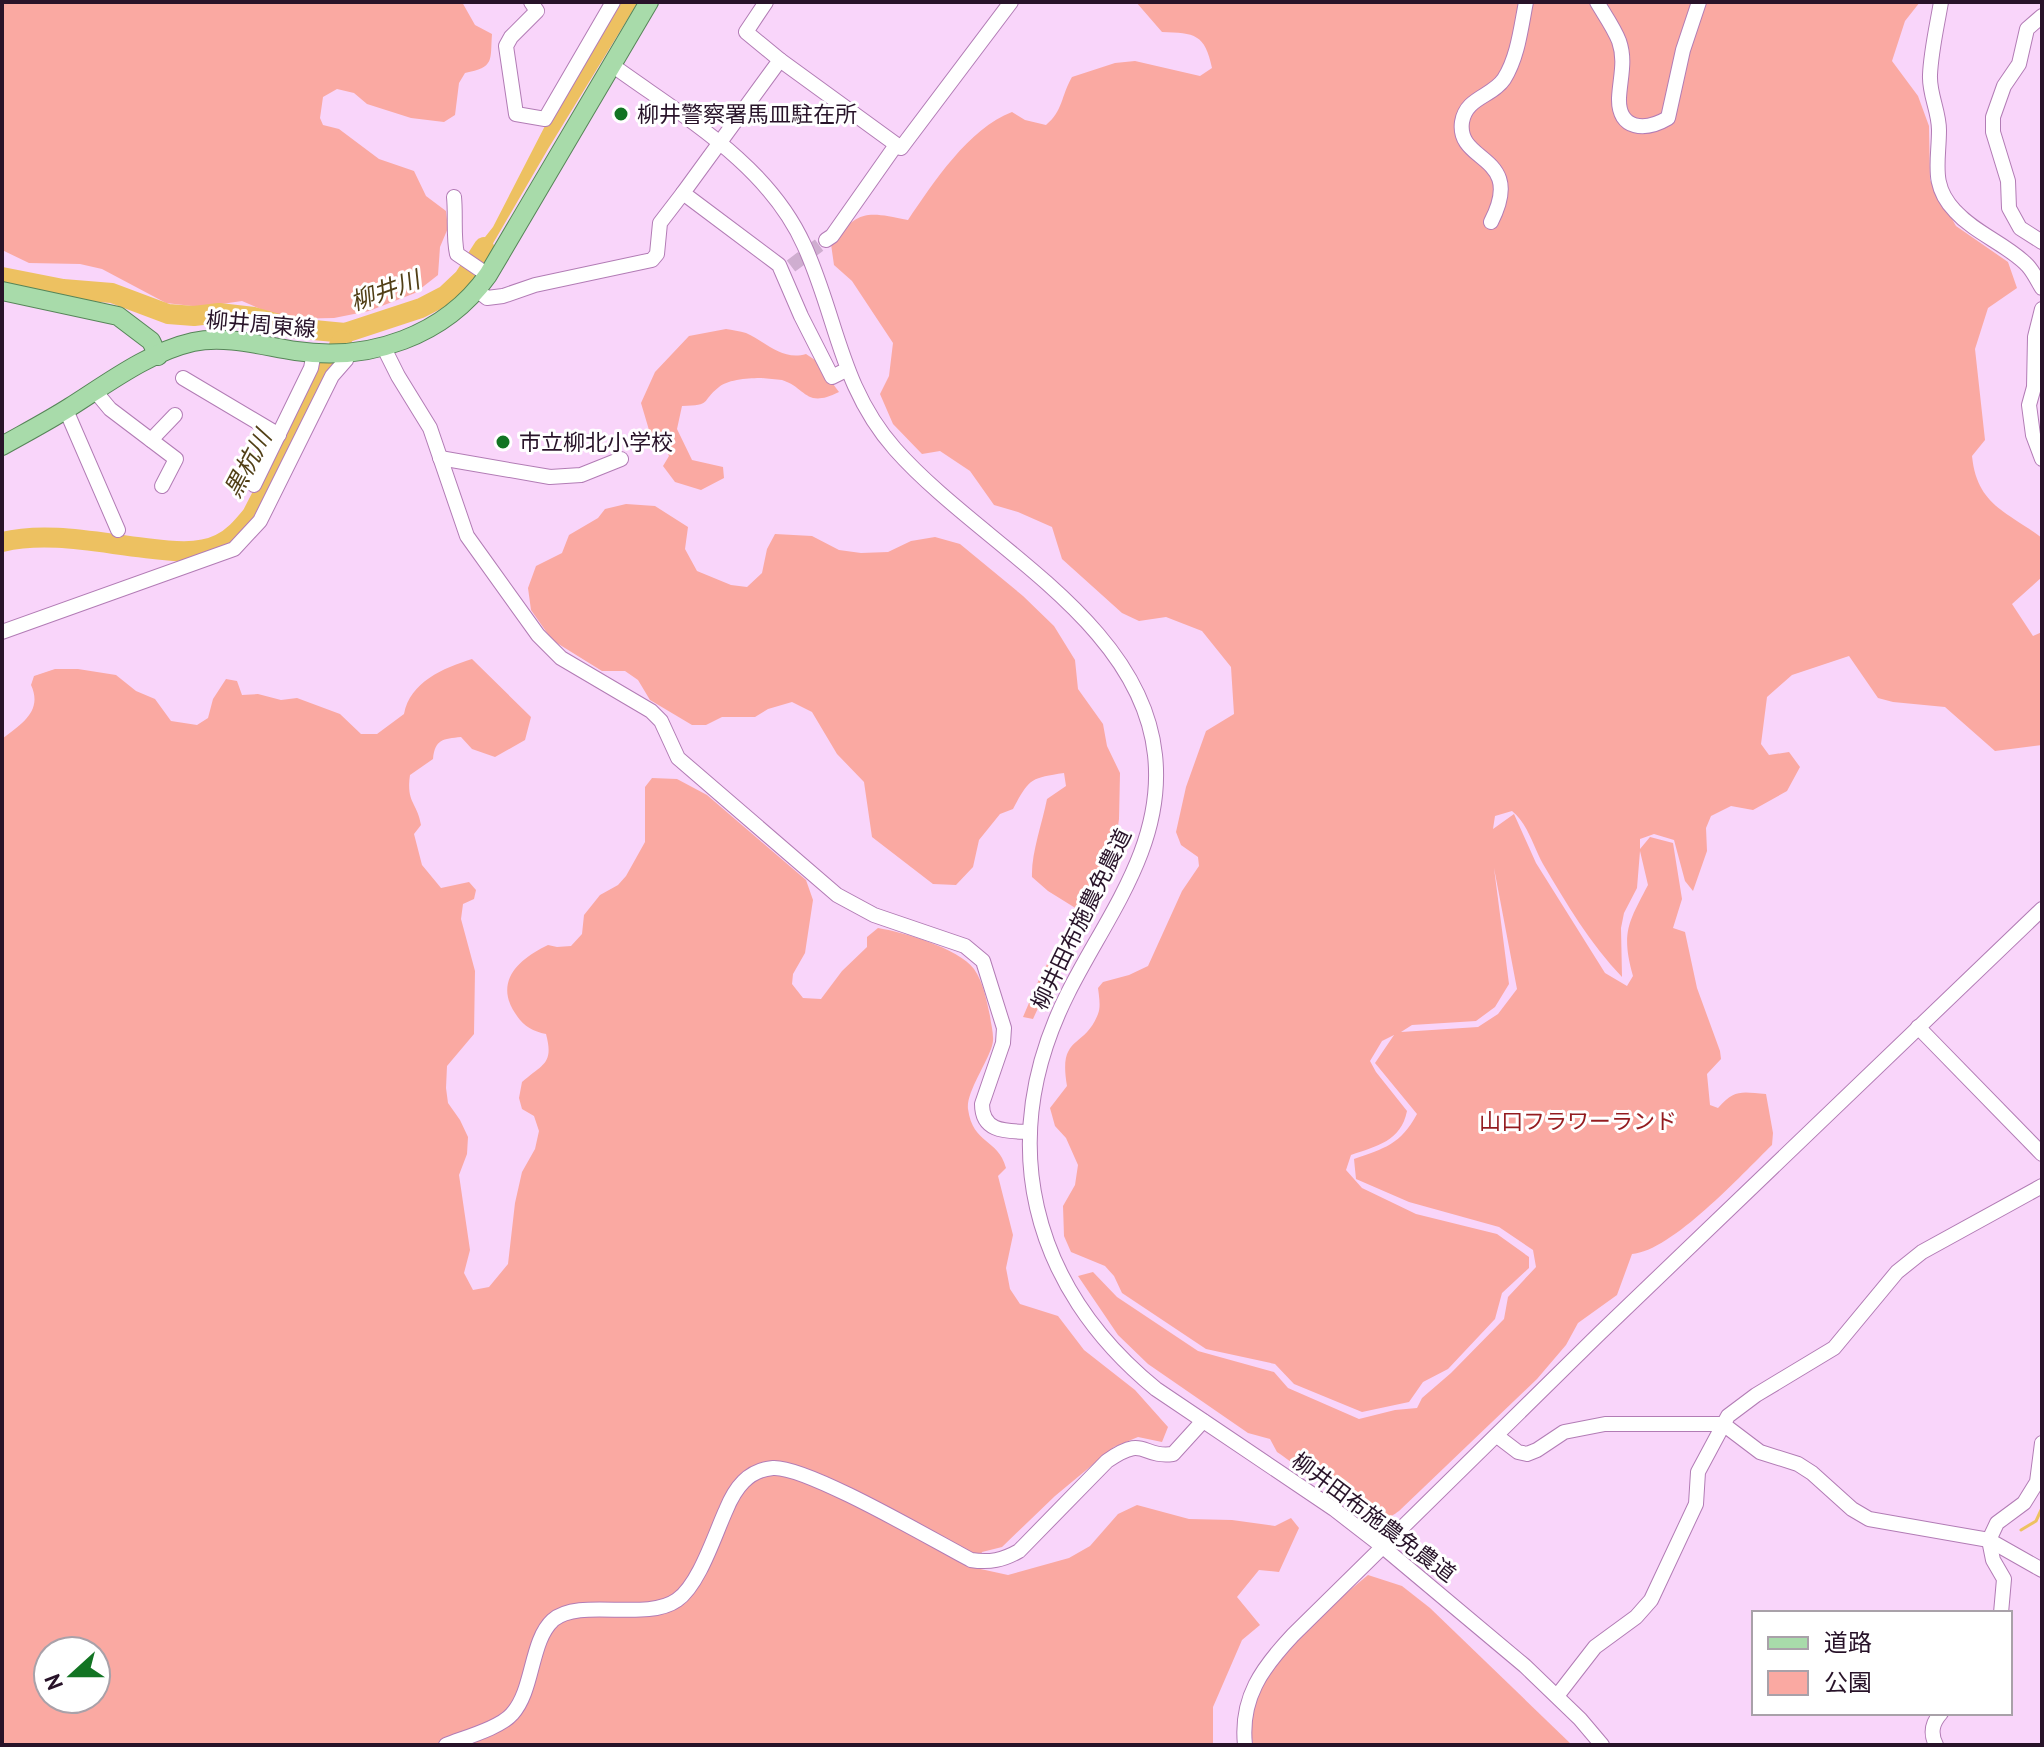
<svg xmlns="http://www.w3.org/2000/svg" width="2044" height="1747" viewBox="0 0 2044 1747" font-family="'PT Sans','Noto Sans JP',sans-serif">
	<rect width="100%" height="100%" fill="#f9d5fa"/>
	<!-- green -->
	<g fill="#faa9a2" fill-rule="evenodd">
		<path d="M2,2h460l13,23 17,9c-2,27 3,33 -27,39l-6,10 -4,32 -11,7 -33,-4 -44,-14 -13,-11 -17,-4 -14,8 -3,21 3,7 16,4 40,30 35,12 12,25 20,15 2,17 -8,19 -2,28 -23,18 -46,18 -35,7 -50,1 -42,-18 -41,6 -35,-4 -64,-34 -22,-5 -51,-1 -27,-13z"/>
		<path d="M1136,2h784l-15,19 -13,40 26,35 11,30 1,54 26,46 52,36 9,26 -29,20 -13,41 10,91 -13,16c5,49 34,55 70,82v39l-30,27 21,32 9,-4v113l-47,6 -50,-44 -52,-5 -15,-4 -29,-42 -57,19 -25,22 -6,47 8,11 20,-3 11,15 -13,24 -34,19 -22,-4 -20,10 -5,12 1,23 -14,40 -8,-10 -11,-41 -20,-6 -14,5v10l10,-12 23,6 9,56 -9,29 12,4 12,56 23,63 1,8 -14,15 3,31 8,3c17,-19 23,-16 48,-14l7,39 -1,12c-30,29 -100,106 -140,109l-15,41 -39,28 -12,22 -29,34 -138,132c-6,4 -10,8 -18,7 -18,-2 -85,-53 -104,-66l-7,-13 -22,-6 -100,-69 -30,-29 -40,-59 15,-4 24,25 81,54 76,21 14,16 71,31 36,-9 22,-2 5,-10 29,-25 53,-54 4,-22 28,-30 -3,-17 -34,-23 -90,-25 -53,-23 -2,-20c31,-11 46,-14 63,-45l-42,-51 19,-28 -12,6 -12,20 6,11 31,39c-6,30 -30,35 -56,44l-5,15 16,18 54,26 81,20 32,23v11l-27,25 -7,26 -47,50 -25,13 -14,20 -47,10 -68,-28 -19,-20 -69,-15 -84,-56 -8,-17 -9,-10 -34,-14 -7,-16 -1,-30 12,-21 3,-20 -12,-27 -11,-12 -5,-18 17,-22c-9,-52 17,-36 31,-72 3,-7 1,-18 0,-26l5,-6 26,-7 19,-9 34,-75 17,-25 -1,-9 -17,-12 -5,-13 10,-45 20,-56 28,-17 -3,-47 -29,-36 -36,-14 -27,4 -17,-8 -60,-54 -10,-32 -34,-15 -24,-7 -24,-34 -30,-20 -18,3 -29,-30 -13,-30 9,-18 4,-33 -41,-62 -18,-16 -3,-21c27,-34 35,-33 77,-24 25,-37 61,-92 104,-108l13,8 21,5c17,-14 15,-29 26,-48l43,-14 20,-2 65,15 12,-8c-7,-34 -17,-35 -50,-36zM1512,811c16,13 21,35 31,53 23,39 48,81 79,113l-1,-49 3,-15 13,-25 3,-37 8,34c-20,38 -27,48 -15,91l-6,10 -22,-13 -69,-110 -22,-49 -21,15 2,-13zM1494,868l23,121 -19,25 -20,13 -77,5 11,-7 64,-4 19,-14 14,-23z"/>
		<path d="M726,329c6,1 14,2 20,4 20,9 36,28 60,21l9,6 24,32c-34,17 -32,-4 -57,-12 -6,-1 -14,-1 -20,-2 -12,0 -33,1 -43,9 -19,15 -6,18 -37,19l-5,23 15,31 31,7 1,11 -23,12 -26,-8 -12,-16 6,-10 -7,-14 -13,-12 -8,-27 14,-31 34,-36z"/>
		<path d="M626,504l29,2 33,21 -3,22 12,22 34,14 16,2 15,-14 5,-24 8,-15 37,2 27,14 22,3 27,-1 23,-11 24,-4 25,7 63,52 31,30 21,34 3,29 25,35 4,22 13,27 -1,46 -5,36 -20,45 -36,65 -25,54 -10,-2 17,-40 37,-68 -29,-18 -16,-14c-1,-23 10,-53 15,-78l19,-13 -2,-13c-34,5 -35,6 -51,36l-13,5 -21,26 -6,27 -17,18 -23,-1 -61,-47 -8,-55 -27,-28 -25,-42 -20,-10 -24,7 -13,8h-33l-16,8h-14l-42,-25 -12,-20 -13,-9h-23l-50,-31 -21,-30 -3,-22 8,-22 26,-13 7,-18 29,-17 7,-9z"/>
		<path d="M472,659l59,58 -6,23 -30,17 -23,-8 -11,-12c-18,2 -26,2 -28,22l-23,16c-4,28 7,27 11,50l-7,9 8,31 19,23 28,-6 7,8 -2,9 -11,5 -2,15 14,52 -1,63 -27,32 -1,22 2,15 12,17 8,17 -1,17 -8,21 11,75 -6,23 9,17 16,-3 19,-23 7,-61 7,-31 13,-23 4,-18 -5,-15 -12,-7 -3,-11 3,-16c21,-18 32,-18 24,-48 -14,-3 -23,-8 -31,-21 -21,-32 4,-54 33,-68l9,2 14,-1 11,-12 2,-19 16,-20 18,-10 8,-9 19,-34v-55l7,-9 25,1 30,16 99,85 7,20 -8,53 -12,21 -1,10 11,14 18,1 21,-28 25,-24v-10l11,-9c25,4 80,20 96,41 9,12 13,33 16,47 1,9 5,21 2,30 -5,17 -26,47 -24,63 5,36 30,29 38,59l-8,8 15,59 -7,33 4,21 10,15 38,12 26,34 51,40 33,37 -6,15 -24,-5 -24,10 -59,49 -53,51 -20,5 -6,16 32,7 61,-17 21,-12 28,-32 19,-9 52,14 43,1 43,6 16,-8 8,10 -20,44 -20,-2 -22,27 23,28 -18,15 -29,67v38h-1211v-1006c20,-15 41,-28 29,-54l3,-9 21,-7h23l38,6 20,16 19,8 16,22 26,4 11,-7 5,-19 13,-20 11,2 5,14 16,-1 23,6 16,-2 43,16 21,20h16l27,-20c6,-32 39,-46 68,-55zM48,1651h48v48h-48z"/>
		<polygon points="1368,1575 1402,1586 1430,1608 1572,1745 1253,1745 1251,1730 1254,1699 1279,1660 1332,1605"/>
	</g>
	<!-- water -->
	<polygon fill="#edc161" points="618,2 638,2 548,149 481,264 470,256 493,227 547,122"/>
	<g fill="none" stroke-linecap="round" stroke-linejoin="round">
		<!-- stream -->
		<polyline stroke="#edc161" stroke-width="3" points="2021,1530 2036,1521 2042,1508"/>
		<!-- river -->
		<g stroke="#edc161" stroke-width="20">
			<polyline points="2,277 63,289 112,293 168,314 194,316 219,313 254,317 293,328 345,333 421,308 446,295 464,278 484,247"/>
			<path d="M2,542c46,-11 97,1 143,6 24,3 53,7 75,-4 14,-7 22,-17 32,-29l90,-175"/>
		</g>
		<!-- minor-tunnel -->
		<polyline stroke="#cfaed0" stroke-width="14" stroke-dasharray="14 7" stroke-linecap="butt" points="791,266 826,240"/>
		<!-- minor casing -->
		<g stroke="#b27cb5" stroke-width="16">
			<g id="minor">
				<polyline points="531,2 537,11 511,37 506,46 516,114 545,119 613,2"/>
				<polyline points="766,2 746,32 780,60 683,193 779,265 801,316 832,377 846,370"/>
				<path d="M1597,2c7,12 17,26 22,39 7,20 1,37 0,57 -1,33 27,33 49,20l15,-68 16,-48"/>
				<path d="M1941,2c-4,24 -10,49 -11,73 -1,19 9,36 9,55 0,32 -9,55 16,81 20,22 49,32 70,52 8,7 11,16 17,25"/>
				<polyline points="2042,16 2027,29 2019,64 2004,86 1993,117 1993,132 2008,181 2009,208 2020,228 2042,242"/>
				<polyline points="780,60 901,148 1011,2"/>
				<path d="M612,65c70,51 155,98 192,180 33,72 36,142 91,204 84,95 246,171 260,306 10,91 -49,162 -87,238 -74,147 -38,293 88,396l178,120 49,38 142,119 55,53 22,26"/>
				<path d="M454,197c2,18 -1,39 3,57l31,21"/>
				<path d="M1491,222c35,-68 -35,-58 -29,-100 4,-25 30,-25 42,-43 14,-22 17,-52 22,-77"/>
				<polyline points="826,240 832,236 896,145"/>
				<polyline points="477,290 487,298 503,296 535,285 652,260 657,254 660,223 683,193"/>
				<polyline points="2042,309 2035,337 2034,387 2029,405 2033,435 2042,459"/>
				<path d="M383,346l15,30 32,52 37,108 71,99 23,23 90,53 10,10 17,37 159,137 37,20 91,31 18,15 21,67 -1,15 -21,61c0,29 25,27 48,28"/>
				<polyline points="183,378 279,435"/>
				<polyline points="95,391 110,409 176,459 162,486"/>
				<polyline points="66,410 118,530"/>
				<polyline points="151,440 175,415"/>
				<polyline points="440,458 550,477 581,475 621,459"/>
				<polyline points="254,485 311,368 314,353"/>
				<polyline points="2,632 234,549 260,521 332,376 346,360 348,353"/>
				<polyline points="1918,1027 2042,1154"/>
				<polyline points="1497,1436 1518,1452 1527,1454 1537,1450 1564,1432 1605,1424 1723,1424 1760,1452 1798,1464 1812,1473 1852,1509 1869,1519 1989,1540 2042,1570"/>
				<polyline points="2001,1613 2004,1579 1993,1560 1989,1540 1997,1523 2024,1503 2037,1482 2042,1443"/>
				<polyline points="1557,1696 1595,1647 1636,1617 1651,1600 1696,1504 1698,1472 1728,1416 1756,1395 1834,1348 1897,1272 1922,1252 2042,1186"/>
				<path d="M446,1745c17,-7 54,-17 66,-31 22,-24 18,-73 41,-94 27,-23 93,2 124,-20 22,-15 38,-66 49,-90 9,-22 22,-40 47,-42 34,-2 160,72 198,92 19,3 32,0 48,-9l88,-90c39,-27 33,-3 66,-7l30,-33"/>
				<path d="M1245,1745c-5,-47 17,-77 48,-110l306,-301 443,-425"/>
				<path d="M1936,1745c-6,-12 -4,-22 5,-32"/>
			</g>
		</g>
		<!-- major casing -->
		<g stroke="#568558" stroke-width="20">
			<g id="major">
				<polyline points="2,291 118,316 151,341 158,356"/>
				<path d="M2,446c23,-13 46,-25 68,-39 38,-24 79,-55 123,-65 33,-7 70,4 103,9 73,11 149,-15 192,-76l161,-273"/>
			</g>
		</g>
		<!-- minor -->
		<use href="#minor" stroke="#fff" stroke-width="14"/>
		<!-- major -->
		<use href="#major" stroke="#a8dbaa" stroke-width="18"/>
	</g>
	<!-- markers -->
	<g fill="#127423" stroke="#fff" stroke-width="3">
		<circle cx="621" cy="114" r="8"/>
		<circle cx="503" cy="442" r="8"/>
	</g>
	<g text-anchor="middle" stroke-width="6" stroke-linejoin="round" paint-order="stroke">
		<!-- poi labels -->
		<g font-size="22" fill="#281329" stroke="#fff" text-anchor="start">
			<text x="637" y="122">柳井警察署馬皿駐在所</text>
			<text x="519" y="450">市立柳北小学校</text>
		</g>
		<!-- street labels -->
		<g font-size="22" fill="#281329" stroke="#fff">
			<text transform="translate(261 324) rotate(5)" y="8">柳井周東線</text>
			<text transform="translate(1081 919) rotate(-64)" y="8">柳井田布施農免農道</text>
			<text transform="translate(1374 1517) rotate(37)" y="8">柳井田布施農免農道</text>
		</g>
		<!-- park labels -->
		<g font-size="22" fill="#931b1f" stroke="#fff">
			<text x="1578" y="1129">山口フラワーランド</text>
		</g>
		<!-- water labels -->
		<g font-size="24" font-style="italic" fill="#513f16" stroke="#fff">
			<text transform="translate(385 291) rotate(-20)" y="8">柳井川</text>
			<text transform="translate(248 464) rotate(-62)" y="8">黒杭川</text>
		</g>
	</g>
	<!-- border -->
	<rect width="2044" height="1747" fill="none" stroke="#281329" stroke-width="8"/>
	<!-- legend -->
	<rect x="1752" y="1611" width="260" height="104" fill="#ffffff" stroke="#a9a1a9" stroke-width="2"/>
	<rect x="1768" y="1637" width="40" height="12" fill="#a8dbaa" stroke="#a9a1a9" stroke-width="2"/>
	<text x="1824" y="1651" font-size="24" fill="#281329">道路</text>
	<rect x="1768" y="1671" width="40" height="24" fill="#faa9a2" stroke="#a9a1a9" stroke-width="2"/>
	<text x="1824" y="1691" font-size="24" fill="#281329">公園</text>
	<!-- north arrow -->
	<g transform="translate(72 1675) rotate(249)"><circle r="38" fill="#ffffff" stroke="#a9a1a9" stroke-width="2"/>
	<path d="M0-6L14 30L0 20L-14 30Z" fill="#127423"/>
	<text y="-12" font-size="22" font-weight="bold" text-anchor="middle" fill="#281329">N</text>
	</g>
</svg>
